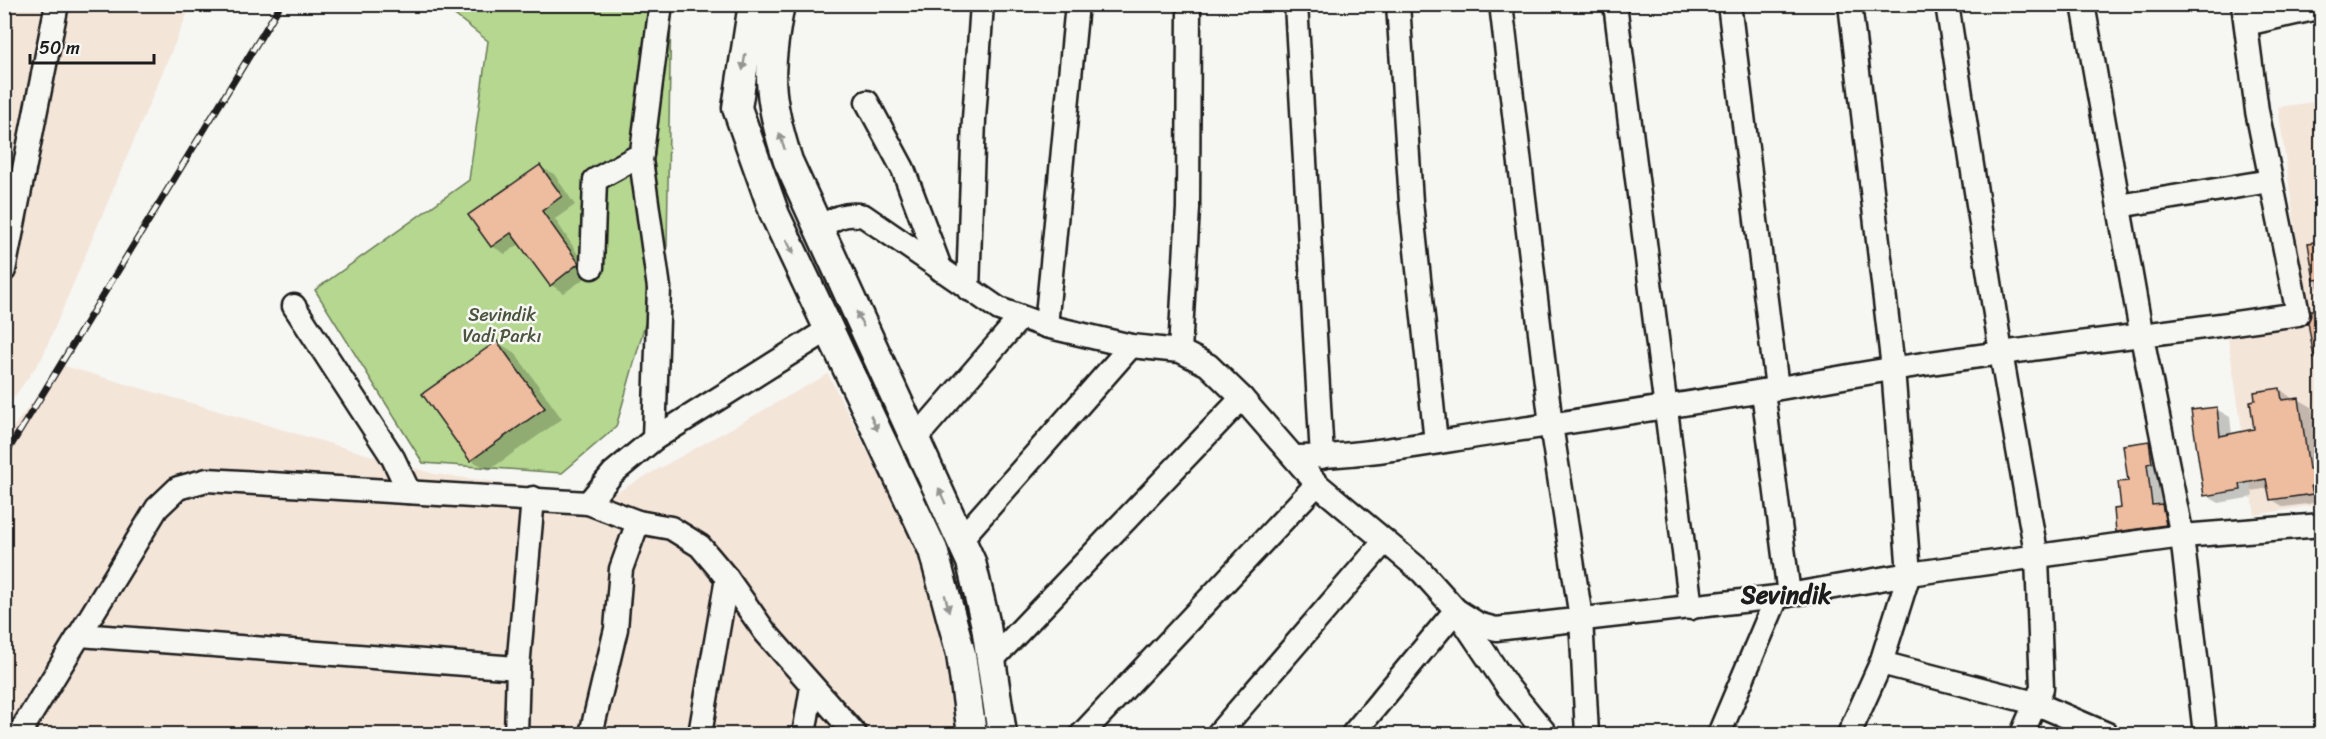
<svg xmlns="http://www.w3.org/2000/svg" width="2326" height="739" viewBox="0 0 2326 739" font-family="Sriracha,sans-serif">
	<rect width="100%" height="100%" fill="#f6f6f2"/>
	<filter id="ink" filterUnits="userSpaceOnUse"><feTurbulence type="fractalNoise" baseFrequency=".0167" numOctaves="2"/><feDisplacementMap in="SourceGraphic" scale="12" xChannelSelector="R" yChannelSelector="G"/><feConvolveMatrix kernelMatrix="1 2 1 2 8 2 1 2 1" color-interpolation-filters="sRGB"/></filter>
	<g filter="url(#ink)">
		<!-- built -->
		<g fill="#f4e5d9">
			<polygon points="5,5 191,5 42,358 5,410"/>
			<polygon points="2321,101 2322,380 2318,381 2322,406 2321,504 2255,515 2228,338 2309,325 2278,107"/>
			<polygon points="61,365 434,474 610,496 828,374 921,556 945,659 955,734 5,734 4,439"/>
		</g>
		<!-- green -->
		<polygon fill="#b5d790" stroke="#687a56" stroke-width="1.5" points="442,5 671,5 667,246 616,427 562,473 423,463 315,290 469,180 488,41"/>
		<!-- shadow -->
		<g fill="#0003">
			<polygon points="540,167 554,174 575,205 555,219 591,274 564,293 551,285 521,243 505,254 492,246"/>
			<polygon points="2322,242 2322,370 2318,368 2310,322 2321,310 2310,244"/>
			<polygon points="497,342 515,353 562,419 489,470 471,460"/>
			<polygon points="2280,389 2294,400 2298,399 2312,407 2322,472 2322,502 2284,507 2271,499 2269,488 2252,491 2253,497 2219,503 2205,495 2216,409 2230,417 2232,435 2256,431"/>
			<polygon points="2148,443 2160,449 2158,470 2162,506 2173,512 2177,531 2129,537 2118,531 2130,482"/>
		</g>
		<!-- building -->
		<g fill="#eebc9f" stroke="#1c1c1c" stroke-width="1.5">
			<polygon points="540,165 562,196 542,211 579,263 550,286 511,233 491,247 468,215"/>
			<polygon points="2322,241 2322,279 2314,280 2308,243"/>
			<polygon points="2322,309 2322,358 2314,358 2308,322 2311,310"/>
			<polygon points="497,341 545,408 470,461 422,394"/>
			<polygon points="2280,388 2282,400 2299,398 2309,469 2316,468 2319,485 2311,486 2313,494 2270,500 2266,479 2240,484 2241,490 2204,496 2191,410 2217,407 2220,436 2254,429 2250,401 2255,400 2254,392"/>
			<polygon points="2149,441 2152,463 2147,464 2152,505 2162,504 2166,525 2116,532 2114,509 2121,508 2118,482 2128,481 2123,445"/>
		</g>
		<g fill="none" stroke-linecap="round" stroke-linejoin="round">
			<!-- minor casing -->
			<g stroke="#1c1c1c" stroke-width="27">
				<g id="minor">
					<polyline points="1296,4 1322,457"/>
					<polyline points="1398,4 1411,202 1436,442"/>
					<polyline points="1501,4 1551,425 1581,618 1587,734"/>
					<polyline points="1615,4 1691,608"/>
					<polyline points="1729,4 1777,388"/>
					<polyline points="1947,4 2001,353 2037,558 2042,688 2022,734"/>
					<polyline points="2083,4 2142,337 2182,536 2205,734"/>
					<polyline points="2246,24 2322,7"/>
					<polyline points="867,102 903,169 941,270"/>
					<polyline points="2119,206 2270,181"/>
					<path d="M819,228c16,-10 26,-16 45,-12l135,93 47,17 85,20 49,5 28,14 34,33 75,86 105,88 34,38 51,76 39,48"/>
					<polyline points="592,267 595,180 642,154"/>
					<polyline points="4,270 57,4"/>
					<polyline points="968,289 974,119 982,4"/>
					<polyline points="294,306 393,458 409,492"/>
					<polyline points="1046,326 1077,4"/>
					<polyline points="1180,351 1188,208 1189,4"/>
					<polyline points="1763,391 1789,595"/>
					<polyline points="916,438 1020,318"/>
					<polyline points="654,439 659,288 641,160 661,4"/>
					<path d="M1294,457c67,0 135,-14 202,-24 114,-17 228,-35 342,-55 152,-27 307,-41 460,-64l-41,-203 -14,-107"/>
					<polyline points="588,503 613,473 654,439 829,329"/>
					<polyline points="961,539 1131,346"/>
					<polyline points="80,635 518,668 516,734"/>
					<polyline points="990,662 1242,398"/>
					<polyline points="1881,663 2035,703 2107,734"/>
					<polyline points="518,668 533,498"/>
					<polyline points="19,734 157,508 178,488 207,480 588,503 638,522 671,528 700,546 727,578 765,632 855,734"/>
					<polyline points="591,734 616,629 621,569 638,522"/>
					<polyline points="700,734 727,578"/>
					<polyline points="804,734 812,687"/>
					<polyline points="1082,734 1317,484"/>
					<polyline points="1218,734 1384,542"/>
					<polyline points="1353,734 1456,610 1478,624 1496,629 1777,597 1909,574 2182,536 2322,525"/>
					<polyline points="1719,734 1777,597"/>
					<polyline points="1849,734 1881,663 1909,574 1893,368 1850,4"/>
				</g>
			</g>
			<!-- major casing -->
			<g stroke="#1c1c1c" stroke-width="33">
				<g id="major">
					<polyline points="753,4 737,108 775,215 933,550 961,654 972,734"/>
					<path d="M780,4c-13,68 -13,92 8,157l183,401 15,64 16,108"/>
				</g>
			</g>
			<!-- minor -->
			<use href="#minor" stroke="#f6f6f2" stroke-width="22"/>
			<!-- major -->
			<use href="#major" stroke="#f6f6f2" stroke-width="28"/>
			<!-- rail casing -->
			<g stroke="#1c1c1c" stroke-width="7">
				<polyline id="rail" points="4,457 281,4"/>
			</g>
			<!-- rail -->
			<use href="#rail" stroke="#f6f6f2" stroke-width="4.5" stroke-dasharray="14" stroke-linecap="butt"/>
		</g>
		<!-- one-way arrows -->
		<defs><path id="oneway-solid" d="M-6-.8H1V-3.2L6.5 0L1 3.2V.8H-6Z" transform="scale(1.5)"/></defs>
		<g fill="#949492">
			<use href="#oneway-solid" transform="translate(744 62) rotate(99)"/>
			<use href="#oneway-solid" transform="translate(782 141) rotate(-108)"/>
			<use href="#oneway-solid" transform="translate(790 247) rotate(64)"/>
			<use href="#oneway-solid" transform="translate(860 319) rotate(-115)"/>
			<use href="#oneway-solid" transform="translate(874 423) rotate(65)"/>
			<use href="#oneway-solid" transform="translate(942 496) rotate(-114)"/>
			<use href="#oneway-solid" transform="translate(947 603) rotate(75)"/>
		</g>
	</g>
	<g text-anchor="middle" stroke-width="5" stroke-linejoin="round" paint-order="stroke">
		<!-- park labels -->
		<g font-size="18" fill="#4a543f" stroke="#f6f6f2">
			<text x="502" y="321">Sevindik<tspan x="502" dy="21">Vadi Parkı</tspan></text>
		</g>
		<!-- district labels -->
		<g font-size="24" font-weight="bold" fill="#1c1c1c" stroke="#f6f6f2">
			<text x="1786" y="603">Sevindik</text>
		</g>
	</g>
	<!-- margin -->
	<rect width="2326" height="739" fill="none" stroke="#f6f6f2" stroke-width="24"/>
	<rect x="12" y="12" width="2302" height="715" fill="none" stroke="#1c1c1c" stroke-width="2" filter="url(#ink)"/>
	<!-- scale -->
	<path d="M30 54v9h124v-9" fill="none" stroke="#1c1c1c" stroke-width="3"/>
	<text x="39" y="54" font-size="18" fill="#1c1c1c" stroke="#f6f6f2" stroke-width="4.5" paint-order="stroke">50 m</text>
</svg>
